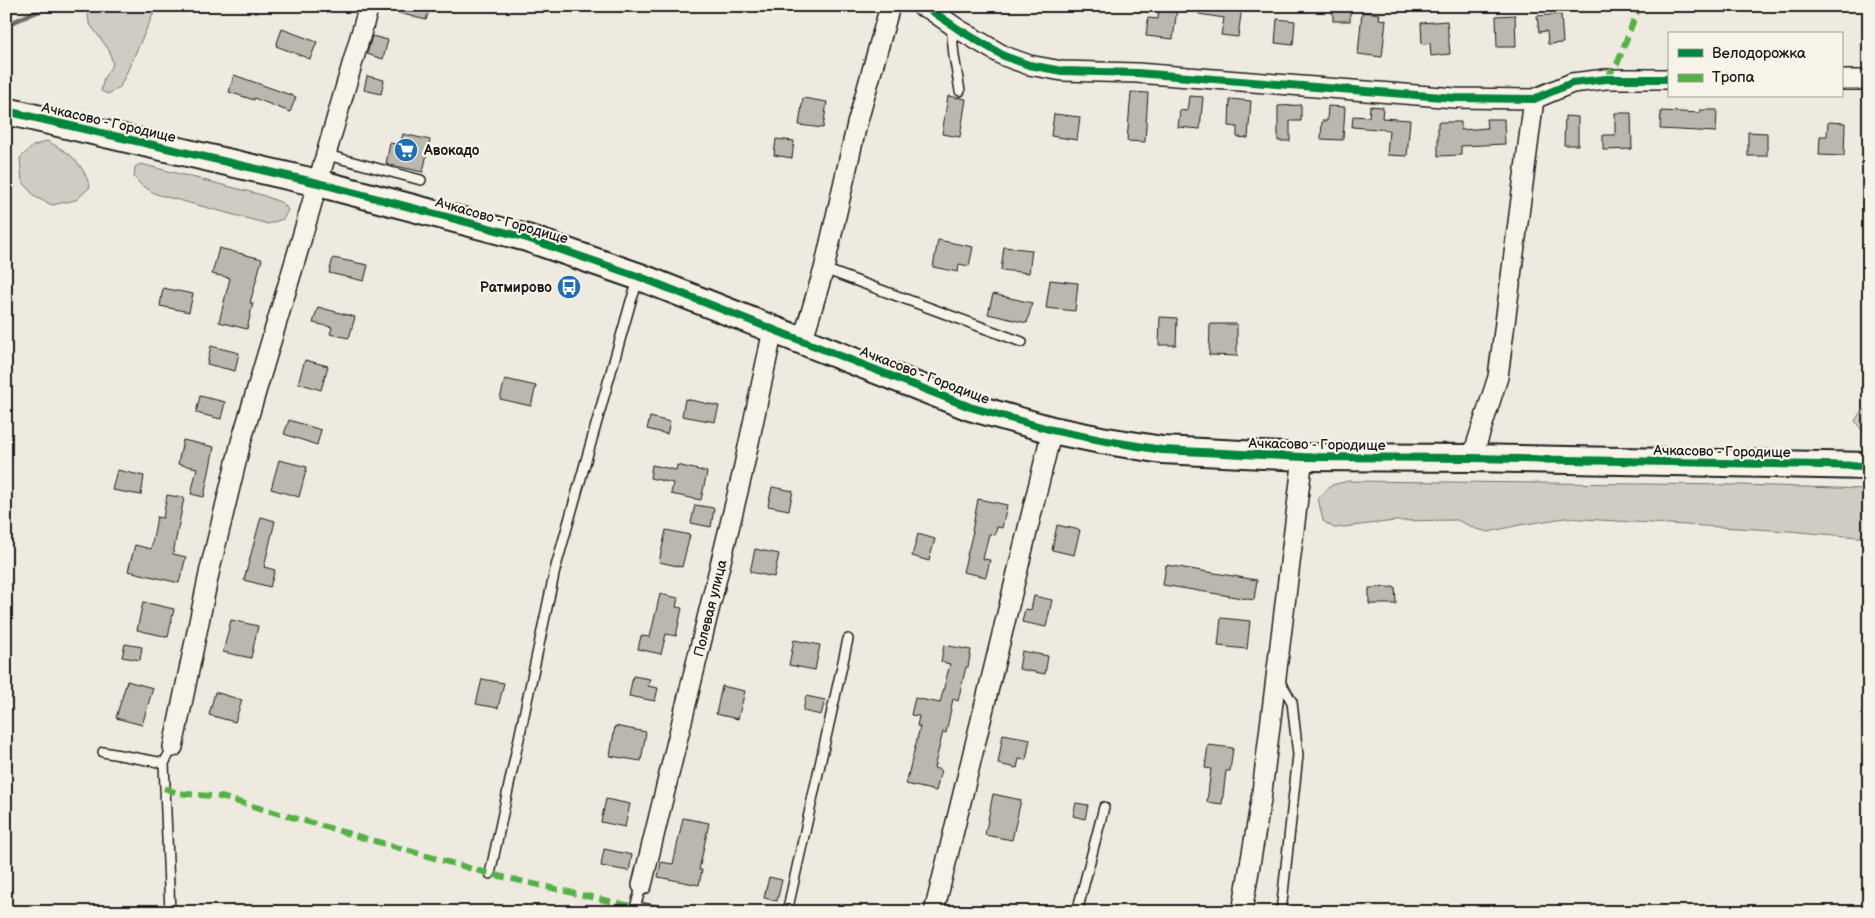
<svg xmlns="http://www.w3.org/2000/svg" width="1875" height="918" viewBox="0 0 1875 918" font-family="'Balsamiq Sans',sans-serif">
	<rect width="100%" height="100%" fill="#eeeae0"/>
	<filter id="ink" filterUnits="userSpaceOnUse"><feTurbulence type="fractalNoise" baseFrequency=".02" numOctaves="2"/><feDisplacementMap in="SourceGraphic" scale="10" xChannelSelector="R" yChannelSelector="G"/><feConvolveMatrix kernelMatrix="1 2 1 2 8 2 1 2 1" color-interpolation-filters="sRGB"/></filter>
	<g filter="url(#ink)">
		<!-- green -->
		<g fill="#cfccc3" stroke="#767470">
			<polygon points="87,6 157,6 120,87 108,94 101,91 104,78 113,64 109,50 89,23"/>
			<path d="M47,141c24,13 34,19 43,46l-14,13 -24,5 -17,-8 -13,-16 -2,-23 13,-12z"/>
			<polygon points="141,164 262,195 283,203 288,210 283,219 268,224 156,194 141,185 134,177 135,167"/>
			<polygon points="1869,407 1869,433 1864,433 1855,421 1860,413"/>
			<polygon points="1348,481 1741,485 1869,489 1869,538 1789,531 1565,518 1519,525 1489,532 1476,529 1457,520 1395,521 1334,528 1323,521 1318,498 1332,485"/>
		</g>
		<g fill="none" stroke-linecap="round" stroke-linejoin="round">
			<!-- stream -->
			<polyline stroke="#6f6d69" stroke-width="5" points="6,25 50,6"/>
		</g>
		<!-- building -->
		<g fill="#bab7af" stroke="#1c1c1c">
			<polygon points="389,6 430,6 426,20 388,10"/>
			<polygon points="1199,6 1242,6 1238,37 1221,35 1224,18 1199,14"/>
			<rect x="1333" y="6" width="17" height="15"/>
			<polygon points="1159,7 1177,9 1173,39 1146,36 1148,18 1158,19"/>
			<polygon points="1362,12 1380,14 1379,19 1386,20 1382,57 1358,54"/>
			<polygon points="1561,14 1563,43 1548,44 1547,31 1539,32 1537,16"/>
			<polygon points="1515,15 1516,47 1497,47 1496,16"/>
			<polygon points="1277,19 1295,21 1293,45 1275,43"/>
			<polygon points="1447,21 1450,54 1431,56 1430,43 1422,44 1421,23"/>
			<polygon points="282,29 317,42 310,59 276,46"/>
			<polygon points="372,36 388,40 383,59 367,54"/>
			<polygon points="234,75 296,97 290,112 254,98 254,100 229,92"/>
			<polygon points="367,76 384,80 381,94 364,90"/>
			<polygon points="1131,92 1148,93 1145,142 1127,141"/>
			<polygon points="948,96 966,99 960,137 942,134"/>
			<polygon points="1189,96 1203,97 1200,129 1178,127 1180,110 1187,111"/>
			<polygon points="803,98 827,102 823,128 799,125"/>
			<polygon points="1230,99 1251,101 1248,138 1237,137 1237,127 1229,126"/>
			<polygon points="1301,105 1301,121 1290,121 1290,141 1278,141 1278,106"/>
			<polygon points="1328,106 1345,107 1343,140 1321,139 1322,121 1327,121"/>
			<polygon points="1370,106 1383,107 1382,118 1410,120 1407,156 1387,155 1389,130 1352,127 1353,116 1369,117"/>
			<polygon points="1700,110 1717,110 1716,132 1660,129 1661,111 1700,113"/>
			<polygon points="1615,113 1631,113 1632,149 1603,150 1603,135 1615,135"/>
			<polygon points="1054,114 1080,117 1077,140 1051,136"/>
			<polygon points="1565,116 1578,117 1578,145 1564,145"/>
			<polygon points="1486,119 1504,119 1505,144 1461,146 1461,155 1438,156 1438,122 1461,122 1461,130 1487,128"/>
			<polygon points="1828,122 1845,123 1844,156 1819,155 1820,136 1827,136"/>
			<polygon points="1748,132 1767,133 1767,156 1748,156"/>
			<polygon points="403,134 430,140 423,172 386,164 390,143 400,145"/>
			<polygon points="776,139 794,141 792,158 774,155"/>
			<polygon points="938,240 973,247 969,266 959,264 958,272 933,267"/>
			<polygon points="1004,247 1032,250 1029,273 1001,270"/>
			<polygon points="219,248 262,259 250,303 253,303 247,329 219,322 230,278 212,274"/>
			<polygon points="333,258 368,265 364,281 329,273"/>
			<polygon points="1050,280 1078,283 1075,311 1046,308"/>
			<polygon points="163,288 193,294 189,312 160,306"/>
			<polygon points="993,294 1032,303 1027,323 988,314"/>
			<polygon points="318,307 355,317 349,338 330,334 332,327 313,323"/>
			<polygon points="1160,317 1177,318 1176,345 1159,345"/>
			<polygon points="1210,324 1237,324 1237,356 1209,355"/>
			<polygon points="211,346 239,353 235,371 207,364"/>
			<polygon points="305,360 328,366 321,390 298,383"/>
			<polygon points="505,379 536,386 531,406 500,399"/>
			<polygon points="200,396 225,402 221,419 196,413"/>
			<polygon points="685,399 719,406 715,422 682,416"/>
			<polygon points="650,417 670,422 667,434 647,429"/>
			<polygon points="289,420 321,430 317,445 284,434"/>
			<polygon points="183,440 214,447 204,497 191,494 197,468 178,464"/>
			<polygon points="279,460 307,467 299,497 271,489"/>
			<polygon points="652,465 676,470 677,465 707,472 701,500 671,494 673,483 650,478"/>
			<polygon points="117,470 144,476 141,495 112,490"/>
			<polygon points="772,487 793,491 789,510 768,506"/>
			<polygon points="167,495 184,498 173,554 186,557 179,583 128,571 135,545 151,549 157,517 163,518"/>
			<polygon points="978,499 1007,505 1002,528 997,527 995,535 989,534 983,559 990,560 986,577 963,572 973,531 972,531"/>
			<polygon points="695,505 714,508 711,527 691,523"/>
			<polygon points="261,517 275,521 264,567 275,570 270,587 244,580"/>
			<polygon points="1057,525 1080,530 1074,555 1052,550"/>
			<polygon points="666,530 690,535 682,567 659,562"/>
			<polygon points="918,534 935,539 929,561 912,556"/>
			<polygon points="755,549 779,554 774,577 750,572"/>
			<polygon points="1166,565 1257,580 1254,600 1163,585"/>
			<polygon points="1395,587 1396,604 1369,604 1369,588"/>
			<polygon points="660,594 678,598 676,607 682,608 676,636 666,634 661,654 638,649 641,636 650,637"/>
			<polygon points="1034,596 1052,600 1046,627 1022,622 1025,609 1031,610"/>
			<polygon points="143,602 174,609 168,637 137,630"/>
			<polygon points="1221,618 1250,621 1247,649 1218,646"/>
			<polygon points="231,620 258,626 251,658 223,652"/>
			<polygon points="794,640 820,645 815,670 789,665"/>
			<polygon points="125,644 142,647 140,660 122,657"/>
			<polygon points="944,645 971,650 968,667 966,667 958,701 953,699 946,733 943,732 934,768 941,770 936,791 906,784 920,727 917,726 919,716 911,715 915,698 940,703 950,664 941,662"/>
			<polygon points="1022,651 1048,656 1045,674 1019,669"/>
			<polygon points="633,676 650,679 648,686 658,688 655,701 629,696"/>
			<polygon points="482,679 504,683 498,708 476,704"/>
			<polygon points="127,681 153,688 142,725 116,718"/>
			<polygon points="722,686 745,691 738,719 716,714"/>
			<polygon points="215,692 242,700 235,722 209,715"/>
			<polygon points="806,696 825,700 821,715 803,711"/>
			<polygon points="615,726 646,732 641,761 610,756"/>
			<polygon points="1003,734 1030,739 1026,760 1019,759 1017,768 998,764"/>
			<polygon points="1208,745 1233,748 1230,771 1226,771 1222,804 1207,802 1211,769 1205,768"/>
			<polygon points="993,794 1021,800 1012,840 985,835"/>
			<polygon points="606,799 630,804 625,827 601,822"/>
			<polygon points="1076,803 1088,805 1085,819 1073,816"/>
			<polygon points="683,818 709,823 699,870 702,870 699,885 658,877 661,862 673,864"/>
			<polygon points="604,849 632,855 629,871 601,866"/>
			<polygon points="769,877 782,880 777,901 764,898"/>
		</g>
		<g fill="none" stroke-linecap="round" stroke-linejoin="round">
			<!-- lane casing -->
			<g stroke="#1c1c1c" stroke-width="12">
				<g id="lane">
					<polyline points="951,25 954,56 960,91"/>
					<polyline points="327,155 421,180"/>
					<polyline points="824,269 1022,342"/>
					<polyline points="1276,678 1284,688 1292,702 1298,755 1281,912"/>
					<polyline points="103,752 164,763"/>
					<polyline points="490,874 555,570 631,301 639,279"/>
					<polyline points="642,885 635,907 665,912"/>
					<polyline points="170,912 164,763 173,747"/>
					<polyline points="787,912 848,639"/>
					<polyline points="1077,912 1104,807"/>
				</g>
			</g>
			<!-- street casing -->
			<g stroke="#1c1c1c" stroke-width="22">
				<g id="street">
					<polyline points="921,6 929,9 958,29 1004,56 1029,65 1062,71 1137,73 1455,98 1534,99 1572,83 1606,79 1669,79"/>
					<polyline points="1841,80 1869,80"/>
					<polyline points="802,342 824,269 857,124 890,6"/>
					<polyline points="1472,458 1498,377 1534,99"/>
					<polyline points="173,747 210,569 241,442 298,251 369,6"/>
					<polyline points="642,885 742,475 773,330"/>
					<polyline points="934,912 1052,430"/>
					<polyline points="1242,912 1261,800 1303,457"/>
				</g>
			</g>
			<!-- secondary casing -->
			<g stroke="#1c1c1c" stroke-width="30">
				<polyline id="secondary" points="6,111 318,183 527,238 640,277 970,407 1052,430 1101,440 1162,450 1303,457 1472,458 1869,466"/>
			</g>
			<!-- lane -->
			<use href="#lane" stroke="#f7f3e8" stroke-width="9"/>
			<!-- street -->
			<use href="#street" stroke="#f7f3e8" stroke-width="19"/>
			<!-- secondary -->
			<use href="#secondary" stroke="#f7f3e8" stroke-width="26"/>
			<!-- quiet -->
			<g stroke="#55b145" stroke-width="6" stroke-dasharray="12 6" stroke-linecap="butt">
				<polyline points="1606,79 1618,62 1639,6"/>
				<polyline points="164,788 177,793 221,797 490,874 635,907"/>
			</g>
			<!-- cycleway casing -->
			<g stroke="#f7f3e8" stroke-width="11">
				<g id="cycleway">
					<polyline points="921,6 929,9 958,29 1004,56 1029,65 1062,71 1137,73 1455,98 1534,99 1572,83 1606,79 1669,79"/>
					<polyline points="6,111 318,183 527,238 640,277 970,407 1052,430 1101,440 1162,450 1303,457 1472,458 1869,466"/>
				</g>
			</g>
			<!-- cycleway -->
			<use href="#cycleway" stroke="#00873e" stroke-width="8"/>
		</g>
	</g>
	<!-- icons -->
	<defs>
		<g id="supermarket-disc" transform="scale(1.25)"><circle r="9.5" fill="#1f6fb2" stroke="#f7f3e8"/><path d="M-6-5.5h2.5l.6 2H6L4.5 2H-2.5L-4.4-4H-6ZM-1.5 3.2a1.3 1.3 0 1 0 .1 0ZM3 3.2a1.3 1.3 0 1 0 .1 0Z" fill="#fff"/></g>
		<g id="bus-disc" transform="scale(1.25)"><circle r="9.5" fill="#1f6fb2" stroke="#f7f3e8"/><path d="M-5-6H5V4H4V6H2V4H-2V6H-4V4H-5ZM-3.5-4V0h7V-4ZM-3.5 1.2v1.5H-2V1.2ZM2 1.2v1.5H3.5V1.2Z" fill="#fff"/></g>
	</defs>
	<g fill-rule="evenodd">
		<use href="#supermarket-disc" x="406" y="150"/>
		<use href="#bus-disc" x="569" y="287"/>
	</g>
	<g text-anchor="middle" stroke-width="4.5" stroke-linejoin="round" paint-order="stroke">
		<!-- street labels -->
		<g font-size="14" fill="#1c1c1c" stroke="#f7f3e8">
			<text transform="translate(109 122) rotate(13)" y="5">Ачкасово - Городище</text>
			<text transform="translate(502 220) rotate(16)" y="5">Ачкасово - Городище</text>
			<text transform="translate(925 375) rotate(21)" y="5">Ачкасово - Городище</text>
			<text transform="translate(1317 444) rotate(1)" y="5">Ачкасово - Городище</text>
			<text transform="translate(1722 451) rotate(1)" y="5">Ачкасово - Городище</text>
			<text transform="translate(710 608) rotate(-76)" y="5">Полевая улица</text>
		</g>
		<!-- poi labels -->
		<g font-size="14" font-weight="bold" fill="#1c1c1c" stroke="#f7f3e8" text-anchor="start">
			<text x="424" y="155">Авокадо</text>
			<text x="552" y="292" text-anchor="end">Ратмирово</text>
		</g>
	</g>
	<!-- margin -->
	<rect width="1875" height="918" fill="none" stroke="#f7f3e8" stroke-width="25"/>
	<rect x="12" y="12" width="1850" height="893" fill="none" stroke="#1c1c1c" stroke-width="2" filter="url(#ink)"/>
	<!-- legend -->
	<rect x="1668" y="32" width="175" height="65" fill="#f7f3e8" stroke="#9f9d96"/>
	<rect x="1678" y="49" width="25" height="8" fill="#00873e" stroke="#9f9d96"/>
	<text x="1712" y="58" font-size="15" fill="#1c1c1c">Велодорожка</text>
	<rect x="1678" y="74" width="25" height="8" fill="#55b145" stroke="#9f9d96"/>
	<text x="1712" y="82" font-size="15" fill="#1c1c1c">Тропа</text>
</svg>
